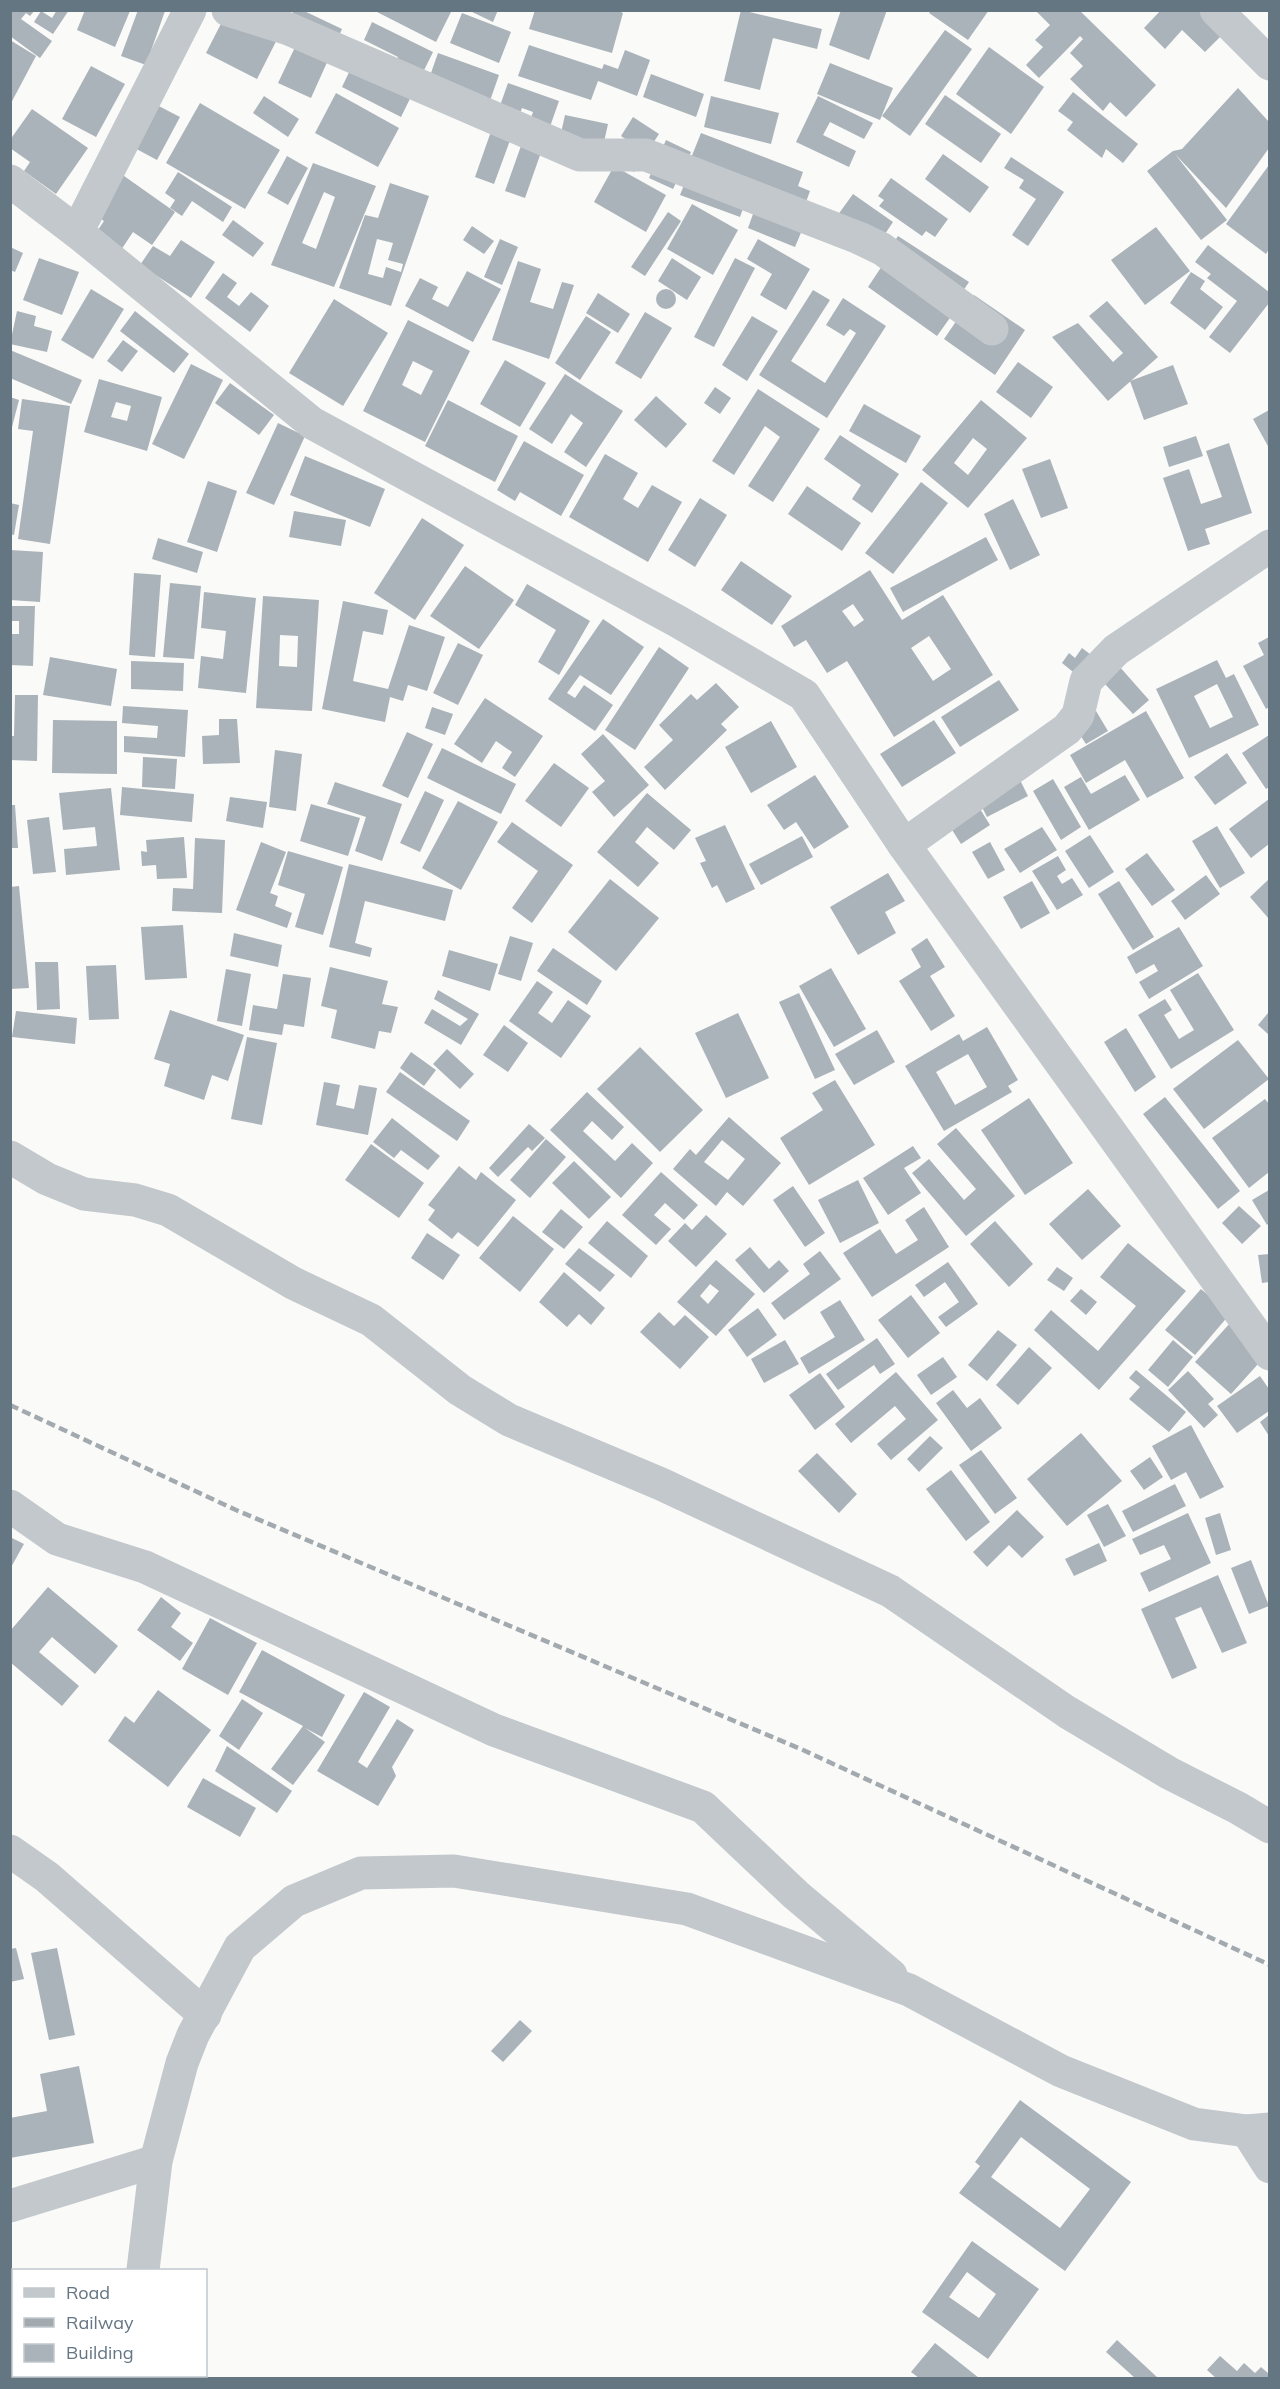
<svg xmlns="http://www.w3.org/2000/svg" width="1280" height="2389" viewBox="0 0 1280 2389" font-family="Mulish,sans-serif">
	<rect width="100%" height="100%" fill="#fafaf8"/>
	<!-- building -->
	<g fill="#aab3b9" fill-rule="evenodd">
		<polygon points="10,10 35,10 30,16 26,13 21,19 52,41 40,58 10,36"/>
		<polygon points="57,10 69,10 53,34 34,22 41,11 52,18"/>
		<polygon points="85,10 130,11 115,47 77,30"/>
		<polygon points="138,10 165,11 146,65 121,56"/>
		<polygon points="228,10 292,10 257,79 206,53"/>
		<polygon points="294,10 302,10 342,29 311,98 278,83 297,43 282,36"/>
		<polygon points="373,10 452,10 436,42"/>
		<polygon points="468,10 498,10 493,22"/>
		<polygon points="535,10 616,10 623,13 612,53 529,29"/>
		<polygon points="741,10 822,29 817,49 773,38 760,90 724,81"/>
		<polygon points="841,10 887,10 869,60 829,45"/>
		<polygon points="931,10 989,10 968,40 929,13"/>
		<polygon points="1035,10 1079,10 1156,85 1126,117 1110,102 1103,111 1070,79 1083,66 1070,53 1083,39 1080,36 1039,78 1026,65 1043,47 1035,40 1050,25"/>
		<polygon points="1161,10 1209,10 1228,29 1205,52 1182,30 1165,49 1144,28"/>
		<polygon points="462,13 511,32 499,63 450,43"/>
		<polygon points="372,22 433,52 401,117 342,87 353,64 387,80 398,57 364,40"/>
		<polygon points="945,30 972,49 910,136 882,116"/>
		<polygon points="10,40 36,56 10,105"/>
		<polygon points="529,45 602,69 604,64 618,69 625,50 650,60 637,96 598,81 591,100 518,76"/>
		<polygon points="989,47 1044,87 1011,134 956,94"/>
		<polygon points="438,53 499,75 485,115 424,93"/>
		<polygon points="830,63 893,88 880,120 817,94"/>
		<polygon points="91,66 125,84 96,137 62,119"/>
		<polygon points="651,74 704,94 696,117 643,97"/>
		<polygon points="508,83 559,101 525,198 505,191 533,112 522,108 494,184 475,177"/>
		<polygon points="1238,88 1269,122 1269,148 1226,208 1175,154 1227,220 1201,240 1147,171 1173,151 1182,149"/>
		<polygon points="1073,92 1138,144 1123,163 1106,149 1102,158 1067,130 1073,122 1058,111"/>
		<polygon points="336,93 399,128 378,167 315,133"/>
		<polygon points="945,95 1001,134 981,163 925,124"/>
		<polygon points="264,96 299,119 288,137 253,113"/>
		<polygon points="711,96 779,113 771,144 704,127"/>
		<polygon points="818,96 873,123 864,139 830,122 823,135 856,151 849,167 796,142"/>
		<polygon points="151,102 180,117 157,160 129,145"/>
		<polygon points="200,103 280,150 245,209 166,163"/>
		<polygon points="32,109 88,148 56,194 24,171 30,162 10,148 10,140"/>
		<polygon points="565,115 608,124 602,151 559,142"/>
		<polygon points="633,117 659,134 634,172 614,159 634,145 621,136"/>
		<polygon points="701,133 803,172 798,186 810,191 799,221 805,223 795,247 748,228 763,186 691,158"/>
		<polygon points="666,140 691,152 673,189 649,178"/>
		<polygon points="943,154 989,187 970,213 925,179"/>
		<polygon points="287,156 308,168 288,205 267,193"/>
		<polygon points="1011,157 1064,192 1028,246 1012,235 1036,199 1019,188 1024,180 1004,168"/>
		<polygon points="693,162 752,183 740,217 680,195"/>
		<path d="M313,163l63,23 -42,101 -63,-22zM324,192l11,5 -19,52 -14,-6z"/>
		<polygon points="1269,165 1269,249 1266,254 1226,224"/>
		<polygon points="614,166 666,195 646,232 594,202"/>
		<polygon points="117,171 175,212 152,245 133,232 121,250 96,233 104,221 89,210"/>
		<polygon points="178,172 232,207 223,222 192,201 182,216 170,208 175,200 165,193"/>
		<polygon points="891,178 948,219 935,237 926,231 922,236 879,206 884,200 878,196"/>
		<path d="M390,183l39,13 -38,110 -52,-18 26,-73 13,3zM377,239l16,4 -5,17 15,4 -2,8 -15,-5 -3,11 -15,-4z"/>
		<polygon points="853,194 893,222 879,243 827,230"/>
		<polygon points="692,204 738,230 713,275 667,249"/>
		<polygon points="668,212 681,221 645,276 631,267"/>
		<polygon points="233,220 264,243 253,257 222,235"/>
		<polygon points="472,226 494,241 484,254 463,240"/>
		<polygon points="1156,227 1190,271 1145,305 1111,260"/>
		<polygon points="898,236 969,282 953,306 882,260"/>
		<polygon points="500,239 518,247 502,285 484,277"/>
		<polygon points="758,239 810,269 786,310 760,295 772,274 747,259"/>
		<polygon points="181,240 215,262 191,298 140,265 153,246 170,256"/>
		<polygon points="1208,245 1269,292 1269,303 1230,353 1209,337 1237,301 1207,278 1211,274 1195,262"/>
		<polygon points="10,247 23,253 15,272 10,270"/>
		<polygon points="39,258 79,272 62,315 23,300"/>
		<polygon points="672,258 701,277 687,300 658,281"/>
		<polygon points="735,258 755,268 714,347 694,337"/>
		<polygon points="518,261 541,269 530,302 553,309 562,282 574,285 549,359 492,340"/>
		<polygon points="882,266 952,315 937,336 868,287"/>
		<polygon points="467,271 501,289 473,342 405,306 420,278 438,287 432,299 448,307"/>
		<polygon points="1191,272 1205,281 1200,289 1223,307 1205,330 1170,303"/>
		<polygon points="223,273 237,283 227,297 239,306 251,292 269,306 250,332 205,298"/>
		<polygon points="91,289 124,309 93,359 61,340"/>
		<circle cx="666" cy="299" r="10"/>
		<polygon points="813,290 830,300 791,361 825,383 856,333 850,329 844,336 826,325 843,298 886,326 827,418 759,375"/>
		<polygon points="598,293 630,314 618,333 586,313"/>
		<polygon points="974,295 1025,330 995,375 944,339"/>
		<polygon points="334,299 388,333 343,406 289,373"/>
		<polygon points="1107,301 1158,357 1108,401 1052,337 1078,323 1113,362 1123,353 1089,316"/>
		<polygon points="17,311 36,316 34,326 52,331 47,352 10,344"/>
		<polygon points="135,311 189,354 174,373 120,331"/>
		<polygon points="645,312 672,328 641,379 615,363"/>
		<polygon points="586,316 611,332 580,380 555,363"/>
		<polygon points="752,316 778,331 747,381 722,365"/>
		<path d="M408,320l62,31 -45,91 -62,-31zM413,361l20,10 -12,24 -19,-10z"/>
		<polygon points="123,340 138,351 122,372 107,361"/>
		<polygon points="10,350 82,380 71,404 10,378"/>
		<polygon points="505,360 546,383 520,427 480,404"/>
		<polygon points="1018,362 1053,387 1031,418 996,392"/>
		<polygon points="191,364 223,380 184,459 152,444"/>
		<polygon points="1173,365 1188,404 1144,420 1130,381"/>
		<polygon points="565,374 623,411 586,467 564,452 583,423 571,414 552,444 529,429"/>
		<path d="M99,379l63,18 -15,54 -63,-19zM116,402l15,4 -4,15 -16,-4z"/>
		<polygon points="230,383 274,415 259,435 215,403"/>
		<polygon points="715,387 731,398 720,414 704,403"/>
		<polygon points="758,389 820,429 773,502 748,486 780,437 765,426 734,475 712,461"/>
		<polygon points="656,396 687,424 666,448 634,420"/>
		<polygon points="10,397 19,400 11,431 10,431"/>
		<polygon points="22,399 70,406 50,544 18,539 33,431 18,429"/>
		<polygon points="448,400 518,436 495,482 425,446"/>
		<path d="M981,400l46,38 -59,70 -46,-38zM973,438l14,11 -19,26 -14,-12z"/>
		<polygon points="864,404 921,436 906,463 849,431"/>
		<polygon points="1269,410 1269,448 1253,419"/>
		<polygon points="278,423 305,436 274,505 246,493"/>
		<polygon points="840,435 899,474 872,513 852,499 861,485 824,459"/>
		<polygon points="1196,436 1203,456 1169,467 1163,447"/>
		<polygon points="524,441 584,475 561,516 520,492 515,501 497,490"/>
		<polygon points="1229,443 1252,513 1205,529 1210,544 1188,551 1163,478 1189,469 1201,504 1222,497 1206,451"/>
		<polygon points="605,454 638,473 623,499 638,508 652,485 682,502 648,562 569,517"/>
		<polygon points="305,456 385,489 370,527 290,495"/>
		<polygon points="1050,459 1068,508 1041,518 1022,469"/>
		<polygon points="208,481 237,491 217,552 187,542"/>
		<polygon points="921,482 948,503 893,574 865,553"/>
		<polygon points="807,486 861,523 842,551 788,514"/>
		<polygon points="700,498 727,515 695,567 668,550"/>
		<polygon points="1013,499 1040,555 1010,570 984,514"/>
		<polygon points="10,503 19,505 14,535 10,534"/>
		<polygon points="294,511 346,520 341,546 289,537"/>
		<polygon points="422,518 464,545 415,620 374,593"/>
		<polygon points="986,537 998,560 903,612 890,588"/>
		<polygon points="158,538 203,552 197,573 152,559"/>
		<polygon points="10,550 43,552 40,602 10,600"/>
		<polygon points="741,561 792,596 772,625 721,590"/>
		<polygon points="465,566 514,600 479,649 430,616"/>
		<path d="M870,570l32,50 41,-25 50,80 -99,62 -47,-76 -20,12 -21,-33 -12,7 -13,-21zM853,604l11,16 -10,7 -12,-16zM929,636l22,33 -18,12 -22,-33z"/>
		<polygon points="134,573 161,575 155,657 129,655"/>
		<polygon points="170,583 201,586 194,659 163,657"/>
		<polygon points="527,584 590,621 559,675 538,662 556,630 515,605"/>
		<polygon points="204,592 256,598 246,693 198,688 201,656 223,659 226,631 201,628"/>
		<path d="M263,596l56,4 -7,111 -56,-3zM280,635l18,1 -1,31 -18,-1z"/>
		<polygon points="343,601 388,610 383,635 363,631 353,681 388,689 409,625 445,637 427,691 408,685 403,701 390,697 385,722 322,709"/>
		<polygon points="10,606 35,606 33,666 10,665 10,634 19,634 19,621 10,621"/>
		<polygon points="603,619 644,647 611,695 580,675 567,693 575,698 584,685 613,705 595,731 548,699"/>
		<polygon points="1269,637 1269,707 1266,709 1243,666 1264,655 1258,643"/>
		<polygon points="458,643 483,655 458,705 433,693"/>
		<polygon points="659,647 689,668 635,750 605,730"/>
		<polygon points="1082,648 1099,661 1083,680 1062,663 1069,653 1075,658"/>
		<polygon points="50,657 117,669 111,706 43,695"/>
		<path d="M1217,660l9,18 8,-4 25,51 -70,33 -33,-69zM1217,684l16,33 -23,11 -16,-32z"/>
		<polygon points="131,661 184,663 183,691 131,689"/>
		<polygon points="1119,666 1149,700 1133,714 1104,683"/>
		<polygon points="999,680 1019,710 960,747 941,717"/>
		<polygon points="716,683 739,707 721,724 727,730 665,790 644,767 673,740 659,725 691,694 697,700"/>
		<polygon points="15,695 38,695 37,761 10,760 10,736 14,736"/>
		<polygon points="1087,696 1108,731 1086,744 1078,732"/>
		<polygon points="485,698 543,736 515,777 502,768 512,752 496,741 482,763 454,744"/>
		<polygon points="123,706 188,710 185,757 124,752 124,736 157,738 158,726 122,723"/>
		<polygon points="432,707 453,714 445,735 425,728"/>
		<polygon points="1146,711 1184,778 1147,798 1125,760 1086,783 1070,755"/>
		<polygon points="219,719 237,719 240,763 203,764 202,736 219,735"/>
		<polygon points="53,720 117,721 117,774 52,773"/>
		<polygon points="934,720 956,753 902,787 880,754"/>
		<polygon points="771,721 797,767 751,793 725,747"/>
		<polygon points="407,732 433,744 408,798 382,786"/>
		<polygon points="603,734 649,785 614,817 592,792 605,781 581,754"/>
		<polygon points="1269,735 1269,787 1266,789 1242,753"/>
		<polygon points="442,748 516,784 501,814 427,778"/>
		<polygon points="275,750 302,754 296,811 269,807"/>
		<polygon points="1227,753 1247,783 1215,805 1194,777"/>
		<polygon points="143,757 177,759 175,789 142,787"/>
		<polygon points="554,763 589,788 561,827 525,801"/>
		<polygon points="1015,770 1028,796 987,817 974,791"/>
		<polygon points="815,775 849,827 814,849 796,822 784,830 767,805"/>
		<polygon points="1125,775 1140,800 1089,830 1064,787 1081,777 1091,794"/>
		<polygon points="1053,779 1081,827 1061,840 1033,791"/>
		<polygon points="335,782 402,804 382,861 355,851 366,817 327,804"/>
		<polygon points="122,787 194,794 192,822 120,815"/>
		<polygon points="111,788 120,870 66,875 64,849 97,846 95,827 63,830 59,793"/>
		<polygon points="967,788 990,825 961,844 937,806"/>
		<polygon points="425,791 444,800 420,852 400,843"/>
		<polygon points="647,793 691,830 674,850 647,827 635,842 659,863 638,887 597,852"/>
		<polygon points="230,797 267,802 263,828 226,821"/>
		<polygon points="1269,799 1269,844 1251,858 1229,829"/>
		<polygon points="458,801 498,822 461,890 422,868"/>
		<polygon points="311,804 360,818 348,856 300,841"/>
		<polygon points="10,805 15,805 18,848 10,848"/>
		<polygon points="49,817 56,872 33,874 27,820"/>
		<polygon points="512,822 573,865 532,923 512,908 538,871 497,842"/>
		<polygon points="725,825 755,889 726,903 717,885 712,888 700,863 706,861 695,838"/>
		<polygon points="1217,826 1245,873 1220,888 1192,841"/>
		<polygon points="1042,827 1057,850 1020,873 1004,849"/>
		<polygon points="1090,835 1114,872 1089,888 1065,851"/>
		<polygon points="802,836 813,857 761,885 749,864"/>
		<polygon points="184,837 187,878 157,879 156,865 142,866 141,851 147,852 146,840"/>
		<polygon points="195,838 225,840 222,913 172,911 173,888 193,889"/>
		<polygon points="261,842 286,852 270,893 278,896 275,906 292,913 287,928 236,910"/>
		<polygon points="990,842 1005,870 988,879 972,852"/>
		<polygon points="288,851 343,867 323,935 295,927 305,894 278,885"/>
		<polygon points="1147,853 1175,890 1152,906 1125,869"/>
		<polygon points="1058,856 1066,870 1057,876 1062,884 1072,878 1083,895 1057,910 1032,871"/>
		<polygon points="349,864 453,890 445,921 365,901 355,943 372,948 370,957 329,947"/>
		<polygon points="888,873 905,901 885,912 896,933 858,955 830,907"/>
		<polygon points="1206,875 1220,894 1185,920 1171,901"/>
		<polygon points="610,879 659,918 616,971 568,932"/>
		<polygon points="1269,879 1269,919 1250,897"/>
		<polygon points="1032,881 1050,913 1021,929 1003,897"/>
		<polygon points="1119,881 1154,937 1133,950 1098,894"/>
		<polygon points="19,886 29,988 10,989 10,887"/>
		<polygon points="183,925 187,978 145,980 141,927"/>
		<polygon points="1179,927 1203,966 1149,999 1139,982 1158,971 1154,964 1136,974 1127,957"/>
		<polygon points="234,933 282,945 278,967 230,956"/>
		<polygon points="510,936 533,943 521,981 498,974"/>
		<polygon points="927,938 945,967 930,976 955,1016 931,1031 899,981 921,967 911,949"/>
		<polygon points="553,948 602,981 587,1005 537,971"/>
		<polygon points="449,950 498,964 490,991 442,976"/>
		<polygon points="35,962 58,962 60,1009 37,1010"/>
		<polygon points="116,965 119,1019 89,1020 86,966"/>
		<polygon points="330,967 388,981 382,1004 398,1007 391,1033 379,1031 375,1049 331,1038 337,1010 321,1006"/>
		<polygon points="831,968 866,1029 834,1047 799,986"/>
		<polygon points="226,969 251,974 242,1026 217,1021"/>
		<polygon points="1198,973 1234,1030 1171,1069 1138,1015 1165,999 1172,1010 1164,1015 1179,1039 1194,1030 1170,990"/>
		<polygon points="283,974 311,978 304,1027 284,1024 282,1035 249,1030 253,1005 277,1009"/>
		<polygon points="537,981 553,992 538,1013 552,1023 568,1000 591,1016 561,1058 509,1021"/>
		<polygon points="438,990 479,1014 461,1045 424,1023 432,1009 460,1026 468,1019 434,999"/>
		<polygon points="799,993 835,1070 815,1079 779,1002"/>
		<polygon points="170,1010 244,1035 228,1081 212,1075 204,1100 164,1086 170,1064 154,1059"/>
		<polygon points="16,1011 77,1018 75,1044 12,1037"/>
		<polygon points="738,1013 769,1078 726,1098 695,1033"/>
		<polygon points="1268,1013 1269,1014 1269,1035 1258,1025"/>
		<polygon points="504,1025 528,1043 508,1072 483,1055"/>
		<path d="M987,1027l31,53 -10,6 4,6 -68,39 -39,-65 54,-32 4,7zM968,1054l19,33 -32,18 -19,-33z"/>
		<polygon points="1126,1028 1156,1077 1135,1092 1104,1042"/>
		<polygon points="877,1030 895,1062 854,1085 835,1054"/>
		<polygon points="247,1037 277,1043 262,1125 231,1119"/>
		<polygon points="1238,1040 1269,1079 1204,1129 1173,1089"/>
		<polygon points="640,1047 703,1110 660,1152 597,1089"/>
		<polygon points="447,1049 474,1074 460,1089 433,1064"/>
		<polygon points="411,1052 436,1070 424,1086 400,1068"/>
		<polygon points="400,1072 470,1121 457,1141 386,1092"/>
		<polygon points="835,1080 875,1145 809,1185 780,1138 823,1110 812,1093"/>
		<polygon points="324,1082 340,1085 336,1105 354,1109 359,1085 377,1088 368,1135 316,1125"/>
		<polygon points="587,1092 624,1127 612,1140 592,1121 583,1131 615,1161 632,1143 653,1163 621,1198 550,1130"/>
		<polygon points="1165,1097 1240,1191 1218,1209 1143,1114"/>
		<polygon points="1029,1098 1073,1163 1025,1195 981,1130"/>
		<polygon points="1265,1099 1269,1104 1269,1172 1249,1188 1212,1138"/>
		<path d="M729,1117l52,46 -38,43 -16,-14 -11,14 -43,-37 17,-20 6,6zM722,1140l23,19 -17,21 -24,-18z"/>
		<polygon points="392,1118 440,1156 428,1170 401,1150 394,1158 373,1142"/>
		<polygon points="529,1124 545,1138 532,1151 528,1147 498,1177 489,1168"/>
		<polygon points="956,1128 1015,1196 966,1236 912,1173 929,1159 964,1200 976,1189 937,1144"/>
		<polygon points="546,1139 566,1157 530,1198 510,1180"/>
		<polygon points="371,1144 424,1183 399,1218 345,1180"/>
		<polygon points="913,1146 921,1158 904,1168 921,1193 888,1215 863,1178"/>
		<polygon points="574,1161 611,1197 589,1219 552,1183"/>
		<polygon points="459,1166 476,1180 481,1172 516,1200 478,1247 458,1232 452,1239 428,1220 435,1210 428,1205"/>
		<polygon points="661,1172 698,1205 684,1220 665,1203 654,1215 671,1229 656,1245 622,1215"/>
		<polygon points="858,1180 879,1223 840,1243 818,1200"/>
		<polygon points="793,1186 825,1233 805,1247 773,1200"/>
		<polygon points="1088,1189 1121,1226 1082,1260 1049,1224"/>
		<polygon points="1269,1190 1269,1223 1267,1225 1252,1200"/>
		<polygon points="1239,1206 1261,1226 1242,1244 1222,1223"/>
		<polygon points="924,1207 949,1247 872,1297 843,1253 880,1229 896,1254 918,1240 905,1220"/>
		<polygon points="561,1209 583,1227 564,1249 542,1232"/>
		<polygon points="706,1215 727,1234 696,1267 668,1241 685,1223 692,1230"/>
		<polygon points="513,1216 554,1249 520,1292 479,1258"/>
		<polygon points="607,1221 648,1256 631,1278 588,1243"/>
		<polygon points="995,1221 1033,1264 1009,1287 970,1244"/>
		<polygon points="427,1233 460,1255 443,1280 411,1258"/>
		<polygon points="1128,1243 1186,1291 1099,1390 1034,1330 1051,1310 1098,1351 1136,1306 1100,1277"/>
		<polygon points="750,1247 769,1269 779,1260 789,1271 764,1293 735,1260"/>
		<polygon points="579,1248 615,1275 600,1292 565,1264"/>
		<polygon points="820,1251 841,1279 784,1320 771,1303 810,1274 803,1264"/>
		<polygon points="1269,1254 1269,1282 1262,1283 1258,1255"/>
		<path d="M716,1260l39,34 -39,42 -39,-34zM710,1284l9,7 -11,13 -8,-8z"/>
		<polygon points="948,1262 978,1304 946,1327 938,1317 959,1302 945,1282 924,1297 915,1285"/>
		<polygon points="1057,1267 1073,1278 1064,1291 1047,1280"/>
		<polygon points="564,1272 605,1308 591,1325 579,1314 567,1327 539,1302"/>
		<polygon points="1081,1289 1097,1302 1086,1315 1070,1301"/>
		<polygon points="1201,1289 1230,1314 1195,1355 1165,1330"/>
		<polygon points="911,1295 940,1333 908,1358 878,1320"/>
		<polygon points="840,1300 865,1340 809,1374 800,1358 835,1337 820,1312"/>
		<polygon points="758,1308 777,1335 747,1357 728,1330"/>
		<polygon points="659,1312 674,1326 685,1315 709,1337 680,1369 640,1332"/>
		<polygon points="1231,1322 1267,1354 1231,1394 1195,1362"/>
		<polygon points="998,1330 1017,1345 987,1381 968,1365"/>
		<polygon points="877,1338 895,1364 880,1374 874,1365 838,1390 826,1374"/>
		<polygon points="785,1340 799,1364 764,1383 751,1359"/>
		<polygon points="1173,1340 1193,1357 1168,1387 1148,1370"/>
		<polygon points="1029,1347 1052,1368 1018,1405 996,1385"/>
		<polygon points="943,1357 957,1377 931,1395 917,1375"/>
		<polygon points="1136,1370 1186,1412 1169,1432 1129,1399 1140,1387 1129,1378"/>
		<polygon points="1188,1371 1214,1399 1208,1404 1218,1415 1204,1428 1168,1390"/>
		<polygon points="896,1372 938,1420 891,1460 877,1444 906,1419 895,1406 851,1443 835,1424"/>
		<polygon points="820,1373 845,1407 815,1430 789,1395"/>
		<polygon points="1260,1376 1269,1389 1269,1411 1237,1433 1217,1406"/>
		<polygon points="953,1390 967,1408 980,1398 1002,1428 971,1451 936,1403"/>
		<polygon points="1269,1415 1269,1436 1260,1422"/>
		<polygon points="1191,1425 1224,1487 1200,1499 1186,1472 1171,1480 1152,1446"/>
		<polygon points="1081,1433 1122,1481 1067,1526 1027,1479"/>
		<polygon points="930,1436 943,1448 919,1472 907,1459"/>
		<polygon points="981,1450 1017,1498 995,1514 959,1465"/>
		<polygon points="817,1453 857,1494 839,1513 798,1471"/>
		<polygon points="1150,1457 1163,1477 1144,1490 1130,1471"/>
		<polygon points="951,1470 990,1522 966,1541 926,1489"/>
		<polygon points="1175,1484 1186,1506 1133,1532 1122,1511"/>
		<polygon points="1108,1504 1126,1536 1104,1547 1087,1515"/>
		<polygon points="1017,1510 1044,1537 1022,1558 1009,1545 987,1567 973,1552"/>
		<polygon points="1188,1513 1211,1563 1149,1592 1140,1573 1171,1559 1164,1545 1140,1555 1132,1539"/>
		<polygon points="1220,1513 1231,1550 1216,1555 1205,1518"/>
		<polygon points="10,1537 24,1544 10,1569"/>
		<polygon points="1099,1543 1107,1561 1074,1576 1065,1559"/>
		<polygon points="1251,1560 1269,1606 1249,1614 1231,1568"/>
		<polygon points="1218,1575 1247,1643 1222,1653 1201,1607 1175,1618 1197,1668 1172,1679 1141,1609"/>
		<polygon points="48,1587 118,1646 95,1674 52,1637 39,1652 79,1686 62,1706 10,1662 10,1631"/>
		<polygon points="161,1597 181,1613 171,1627 193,1643 180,1661 137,1630"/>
		<polygon points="210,1618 257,1643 228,1695 182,1669"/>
		<polygon points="262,1650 345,1695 322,1737 305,1728 325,1742 293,1785 271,1769 303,1726 239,1692"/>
		<polygon points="158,1690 211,1730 168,1787 108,1741 125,1716 134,1723"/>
		<polygon points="364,1692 390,1707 358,1762 367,1768 397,1719 414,1730 392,1767 396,1776 378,1806 317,1771"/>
		<polygon points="242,1699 263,1713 239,1750 219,1736"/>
		<polygon points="227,1746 292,1791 277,1813 215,1771"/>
		<polygon points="203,1778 256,1808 240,1837 187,1807"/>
		<polygon points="16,1948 24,1979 10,1982 10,1949"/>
		<polygon points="57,1948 75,2035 49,2040 31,1953"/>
		<polygon points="520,2020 532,2031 503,2062 491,2051"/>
		<polygon points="79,2066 94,2143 10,2158 10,2118 47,2111 40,2074"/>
		<path d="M1020,2100l111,82 -66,89 -106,-78 21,-27 -5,-4zM1021,2137l69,52 -30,39 -69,-51z"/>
		<path d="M972,2241l67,48 -51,70 -66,-47zM967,2272l29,22 -17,24 -30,-21z"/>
		<polygon points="1117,2340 1158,2378 1135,2378 1106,2352"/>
		<polygon points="935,2343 979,2378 919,2378 911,2372"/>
		<polygon points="1220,2356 1237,2371 1244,2363 1255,2373 1261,2367 1269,2374 1269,2378 1216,2378 1207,2370"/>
	</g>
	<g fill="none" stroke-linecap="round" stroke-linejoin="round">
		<!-- minor -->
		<g stroke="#c3c8cc" stroke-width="33">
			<polyline points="228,10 289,29 580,155 646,155 859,238 882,249 992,329"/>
			<polyline points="1216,10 1270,64"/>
			<polyline points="10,181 77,232 312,423 677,621 804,695 904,845 1270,1354"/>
			<polyline points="77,232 190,10"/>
			<polyline points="904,845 1067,729 1078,715 1086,681 1116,650 1270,546"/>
			<polyline points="10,1157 47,1179 84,1194 135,1200 168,1210 293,1283 371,1320 460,1390 509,1420 661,1484 890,1591 1067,1712 1169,1773 1238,1808 1270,1827"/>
			<polyline points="10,1506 57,1539 145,1567 494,1730 703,1807 796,1895 891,1975"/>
			<polyline points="10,1851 47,1877 205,2015"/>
			<polyline points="1247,2131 1270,2167"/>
			<polyline points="10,2206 156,2161"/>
			<polyline points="143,2270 156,2161 182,2063 193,2035 240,1947 294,1901 361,1873 454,1871 687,1909 909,1990 1061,2071 1194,2124 1247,2131 1270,2129"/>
			<polyline points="130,2378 130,2376"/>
		</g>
		<!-- rail -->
		<polyline stroke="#a2aab0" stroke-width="4.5" stroke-dasharray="9 4.5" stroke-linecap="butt" points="10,1405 236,1510 803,1750 1270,1965"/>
	</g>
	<!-- border -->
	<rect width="1280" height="2389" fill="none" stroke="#657683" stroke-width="24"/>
	<!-- legend -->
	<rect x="12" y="2269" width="195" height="108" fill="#ffffff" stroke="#c1c8cd" stroke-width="1.5"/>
	<rect x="24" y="2288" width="30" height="9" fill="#c3c8cc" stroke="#c1c8cd" stroke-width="1.5"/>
	<text x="66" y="2299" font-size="18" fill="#657683">Road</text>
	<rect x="24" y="2318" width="30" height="9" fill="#a2aab0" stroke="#c1c8cd" stroke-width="1.5"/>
	<text x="66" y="2329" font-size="18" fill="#657683">Railway</text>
	<rect x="24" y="2344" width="30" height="18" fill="#aab3b9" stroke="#c1c8cd" stroke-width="1.5"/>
	<text x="66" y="2359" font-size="18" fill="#657683">Building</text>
</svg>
